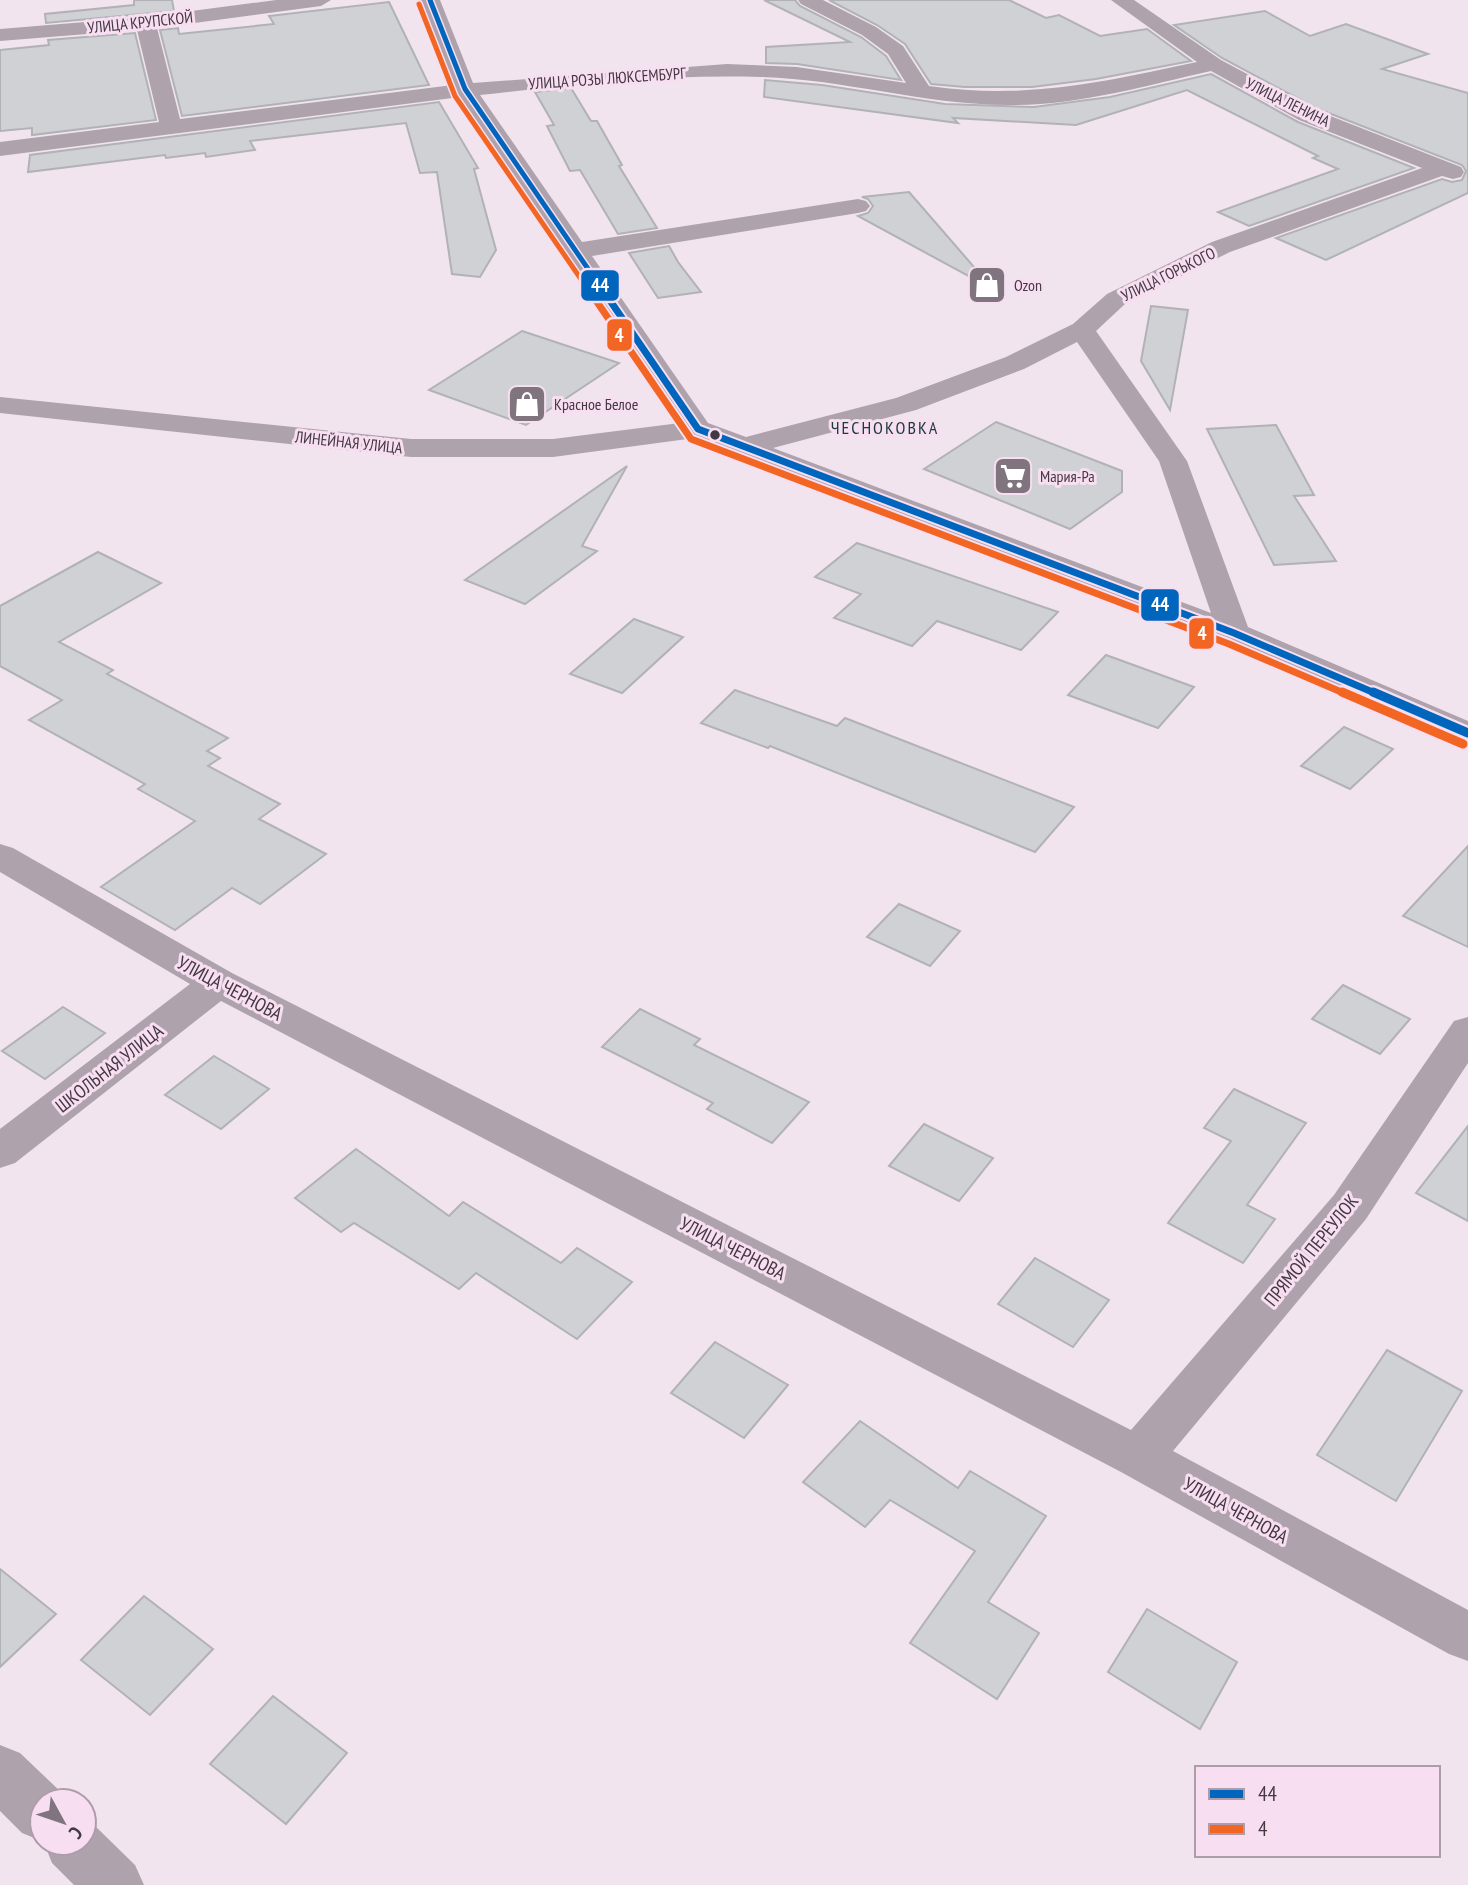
<svg xmlns="http://www.w3.org/2000/svg" width="1468" height="1885" viewBox="0 0 1468 1885" font-family="'PT Sans Narrow',sans-serif">
	<rect width="100%" height="100%" fill="#f1e4ee"/>
	<!-- building -->
	<g fill="#d0d1d5" stroke="#b1b2b6" stroke-width="2">
		<polygon points="134,0 172,0 174,11 46,23 45,14 134,5"/>
		<polygon points="764,0 795,0 800,6 861,37 886,56 901,80 797,64 766,63 766,47 850,42"/>
		<polygon points="829,0 1009,0 1046,18 1059,15 1100,36 1147,29 1191,61 1096,79 1032,87 965,87 931,84 905,44 877,25"/>
		<polygon points="389,2 429,85 182,116 160,30 178,28 179,34 274,24 269,16"/>
		<polygon points="1265,11 1310,36 1346,24 1428,54 1382,69 1468,93 1468,193 1326,260 1276,238 1442,179 1452,182 1462,180 1466,171 1462,165 1316,108 1222,58 1174,25"/>
		<polygon points="135,33 156,120 32,135 32,128 0,131 0,50 49,45 48,40"/>
		<polygon points="1211,74 1298,122 1414,168 1249,226 1218,212 1338,169 1313,158 1318,156 1187,90 1076,125 953,118 958,123 764,97 765,80 822,85 945,104 1034,107 1110,97"/>
		<polygon points="571,88 591,121 597,121 622,165 619,166 657,228 618,234 580,170 570,171 547,126 554,125 535,92"/>
		<polygon points="439,102 478,168 474,169 496,250 480,277 452,274 437,172 420,173 406,123 250,141 255,150 206,157 205,153 166,158 165,155 28,172 30,155"/>
		<polygon points="909,192 987,282 985,285 858,216 868,213 873,206 868,199 862,197"/>
		<polygon points="669,246 678,262 701,292 658,298 629,253"/>
		<polygon points="1151,306 1188,310 1170,410 1141,361"/>
		<polygon points="522,331 619,363 526,425 429,390"/>
		<polygon points="996,422 1122,471 1122,492 1070,529 924,469"/>
		<polygon points="1276,425 1314,495 1294,496 1336,561 1274,565 1207,429"/>
		<polygon points="627,466 582,546 597,551 525,604 465,580"/>
		<polygon points="857,543 1058,612 1021,650 937,621 912,646 834,618 861,594 815,577"/>
		<polygon points="98,552 161,583 59,642 113,670 107,674 228,738 207,751 220,758 208,766 280,804 259,819 326,854 260,904 232,888 175,930 101,887 195,821 138,789 145,784 29,720 62,700 0,666 0,606"/>
		<polygon points="634,619 683,637 622,693 570,674"/>
		<polygon points="1106,655 1194,687 1158,728 1068,695"/>
		<polygon points="735,690 837,726 845,718 1074,807 1035,852 770,746 768,748 701,723"/>
		<polygon points="1344,727 1393,749 1350,789 1301,766"/>
		<polygon points="1468,846 1468,947 1403,916"/>
		<polygon points="899,904 960,931 930,966 867,937"/>
		<polygon points="1343,985 1410,1019 1380,1054 1312,1019"/>
		<polygon points="63,1007 105,1033 45,1079 2,1051"/>
		<polygon points="640,1009 700,1039 694,1045 809,1102 772,1143 707,1109 713,1103 602,1047"/>
		<polygon points="214,1056 269,1089 221,1129 165,1095"/>
		<polygon points="1234,1089 1306,1123 1247,1205 1275,1219 1243,1263 1168,1223 1231,1141 1204,1128"/>
		<polygon points="924,1124 993,1158 959,1201 889,1166"/>
		<polygon points="1468,1126 1468,1221 1416,1193"/>
		<polygon points="356,1149 449,1216 463,1202 561,1263 577,1248 632,1282 577,1339 476,1273 459,1289 354,1223 341,1232 295,1198"/>
		<polygon points="1035,1258 1109,1300 1073,1347 998,1304"/>
		<polygon points="715,1342 788,1385 744,1438 671,1393"/>
		<polygon points="1387,1350 1462,1391 1396,1501 1317,1455"/>
		<polygon points="860,1421 958,1488 970,1471 1046,1516 988,1602 1039,1633 997,1699 910,1643 975,1551 890,1500 865,1527 803,1482"/>
		<polygon points="0,1569 56,1614 0,1667"/>
		<polygon points="144,1596 213,1649 150,1715 81,1660"/>
		<polygon points="1147,1609 1237,1662 1200,1729 1108,1672"/>
		<polygon points="273,1696 347,1753 286,1824 210,1764"/>
	</g>
	<g fill="none" stroke-linecap="round" stroke-linejoin="round">
		<!-- minor -->
		<g fill="#aea3ac" fill-rule="evenodd">
			<path d="M276,0h55l-10,6 -164,22 23,91 273,-34 -33,-85h20l33,83 254,-19 70,3 109,16 -18,-29 -26,-19 -61,-31 -3,-4h25l53,27 27,19 26,40c98,14 173,-4 268,-24l-86,-62h23l87,60 94,50 146,57 3,5 -3,5 -8,2 -11,-3 -212,76 -105,52 -29,27 91,130 61,166 220,94v22l-245,-103 -528,-202 -142,19h-142l-411,-44v-16l411,42h142l127,-16 -220,-326 -460,59v-14l159,-20 -22,-92 -137,11v-12l146,-12zM1211,71l88,49 123,48 -210,74 -105,52 -34,30 -67,33 -110,41 -150,39 -38,-14 -116,-167 266,-43 8,-2 4,-5 -4,-5 -8,-2 -276,43 -102,-147c92,-10 187,-21 280,-18 83,2 164,28 248,28 68,1 136,-19 203,-34zM1077,342l82,119 52,152 -438,-165 143,-38 108,-41z"/>
			<polygon points="0,844 13,848 232,973 1131,1430 1334,1195 1454,1021 1468,1017 1468,1063 1366,1219 1173,1451 1468,1610 1468,1661 1449,1654 1121,1472 221,1001 15,1163 0,1168 0,1129 190,984 0,872"/>
			<polygon points="0,1745 20,1753 62,1793 65,1801 42,1801 42,1841 22,1833 0,1811"/>
			<polygon points="84,1820 92,1823 135,1865 144,1885 74,1885 52,1863 44,1843 84,1843"/>
		</g>
		<!-- bus-1-far2 casing -->
		<g stroke="#f7def1" stroke-width="8">
			<polyline id="bus-1-far2" points="430,0 465,89 610,301"/>
		</g>
		<!-- bus-1-far1 casing -->
		<g stroke="#f7def1" stroke-width="11">
			<polyline id="bus-1-far1" points="609,299 698,429 1234,633 1377,694"/>
		</g>
		<!-- bus-1 casing -->
		<g stroke="#f7def1" stroke-width="14">
			<polyline id="bus-1" points="1373,692 1468,733"/>
		</g>
		<!-- bus-2-far2 casing -->
		<g stroke="#f7def1" stroke-width="8">
			<polyline id="bus-2-far2" points="419,4 455,96 596,301"/>
		</g>
		<!-- bus-2-far1 casing -->
		<g stroke="#f7def1" stroke-width="11">
			<polyline id="bus-2-far1" points="595,299 691,439 1229,644 1346,694"/>
		</g>
		<!-- bus-2 casing -->
		<g stroke="#f7def1" stroke-width="14">
			<polyline id="bus-2" points="1342,692 1463,744"/>
		</g>
		<!-- bus-1-far2 -->
		<use href="#bus-1-far2" stroke="#0065bd" stroke-width="5"/>
		<!-- bus-1-far1 -->
		<use href="#bus-1-far1" stroke="#0065bd" stroke-width="7"/>
		<!-- bus-1 -->
		<use href="#bus-1" stroke="#0065bd" stroke-width="9"/>
		<!-- bus-2-far2 -->
		<use href="#bus-2-far2" stroke="#f26522" stroke-width="5"/>
		<!-- bus-2-far1 -->
		<use href="#bus-2-far1" stroke="#f26522" stroke-width="7"/>
		<!-- bus-2 -->
		<use href="#bus-2" stroke="#f26522" stroke-width="9"/>
	</g>
	<!-- icons -->
	<defs>
		<g id="shop-square" transform="scale(2.0125)"><rect x="-9" y="-9" width="18" height="18" rx="4" fill="#80757e" stroke="#f7def1"/><path d="M-5-2.5h2.3a2.7 3.5 0 0 1 5.4 0H5L5.5 6h-11ZM-1.5-2.5h3a1.5 2.3 0 0 0-3 0Z" fill="#fff"/></g>
		<g id="supermarket-square" transform="scale(2.0125)"><rect x="-9" y="-9" width="18" height="18" rx="4" fill="#80757e" stroke="#f7def1"/><path d="M-6-5.5h2.5l.6 2H6L4.5 2H-2.5L-4.4-4H-6ZM-1.5 3.2a1.3 1.3 0 1 0 .1 0ZM3 3.2a1.3 1.3 0 1 0 .1 0Z" fill="#fff"/></g>
	</defs>
	<g fill-rule="evenodd">
		<use href="#shop-square" x="987" y="285"/>
		<use href="#shop-square" x="527" y="404"/>
		<use href="#supermarket-square" x="1013" y="476"/>
	</g>
	<!-- markers -->
	<circle fill="#433941" stroke="#f7def1" stroke-width="2.5" cx="715" cy="435" r="6"/>
	<g text-anchor="middle" stroke-width="6" stroke-linejoin="round" paint-order="stroke">
		<!-- far-street labels -->
		<g font-size="16" fill="#433941" stroke="#f7def1">
			<text transform="translate(140 22) rotate(-6)" y="6">УЛИЦА КРУПСКОЙ</text>
			<text transform="translate(607 78) rotate(-4)" y="6">УЛИЦА РОЗЫ ЛЮКСЕМБУРГ</text>
			<text transform="translate(1288 102) rotate(26)" y="6">УЛИЦА ЛЕНИНА</text>
			<text transform="translate(1168 274) rotate(-26)" y="6">УЛИЦА ГОРЬКОГО</text>
			<text transform="translate(349 442) rotate(6)" y="6">ЛИНЕЙНАЯ УЛИЦА</text>
		</g>
		<!-- far-poi labels -->
		<g font-size="16" fill="#433941" stroke="#f7def1" text-anchor="start">
			<text x="1014" y="291">Ozon</text>
			<text x="554" y="410">Красное Белое</text>
			<text x="1040" y="482">Мария-Ра</text>
		</g>
		<!-- far-neighbourhood labels -->
		<g font-size="18" letter-spacing="2" fill="#193b3a" stroke="#f7def1">
			<text x="885" y="434">ЧЕСНОКОВКА</text>
		</g>
		<!-- street labels -->
		<g font-size="19" fill="#433941" stroke="#f7def1">
			<text transform="translate(230 988) rotate(28)" y="7">УЛИЦА ЧЕРНОВА</text>
			<text transform="translate(109 1068) rotate(-38)" y="7">ШКОЛЬНАЯ УЛИЦА</text>
			<text transform="translate(733 1248) rotate(27)" y="7">УЛИЦА ЧЕРНОВА</text>
			<text transform="translate(1311 1250) rotate(-51)" y="7">ПРЯМОЙ ПЕРЕУЛОК</text>
			<text transform="translate(1236 1510) rotate(29)" y="7">УЛИЦА ЧЕРНОВА</text>
		</g>
	</g>
	<g stroke="#f7def1" stroke-width="2.5">
		<rect x="580" y="269" width="40" height="33" rx="7" fill="#0065bd"/>
		<rect x="606" y="318" width="27" height="34" rx="7" fill="#f26522"/>
		<rect x="1140" y="588" width="40" height="34" rx="7" fill="#0065bd"/>
		<rect x="1188" y="617" width="27" height="33" rx="7" fill="#f26522"/>
	</g>
	<g font-size="19" text-anchor="middle" font-weight="bold" fill="#fff">
		<text x="600" y="292">44</text>
		<text x="619" y="342">4</text>
		<text x="1160" y="611">44</text>
		<text x="1202" y="640">4</text>
	</g>
	<!-- legend -->
	<rect x="1195" y="1766" width="245" height="91" fill="#f7def1" stroke="#af9cab" stroke-width="2"/>
	<rect x="1209" y="1789" width="35" height="10" fill="#0065bd" stroke="#af9cab" stroke-width="2"/>
	<text x="1258" y="1801" font-size="21" fill="#433941">44</text>
	<rect x="1209" y="1824" width="35" height="10" fill="#f26522" stroke="#af9cab" stroke-width="2"/>
	<text x="1258" y="1836" font-size="21" fill="#433941">4</text>
	<!-- north arrow -->
	<g transform="translate(63 1822) rotate(130)"><circle r="33" fill="#f7def1" stroke="#af9cab" stroke-width="2"/>
	<path d="M0-5L12 26L0 18L-12 26Z" fill="#80757e"/>
	<text y="-10" font-size="19" font-weight="bold" text-anchor="middle" fill="#433941">С</text>
	</g>
</svg>
